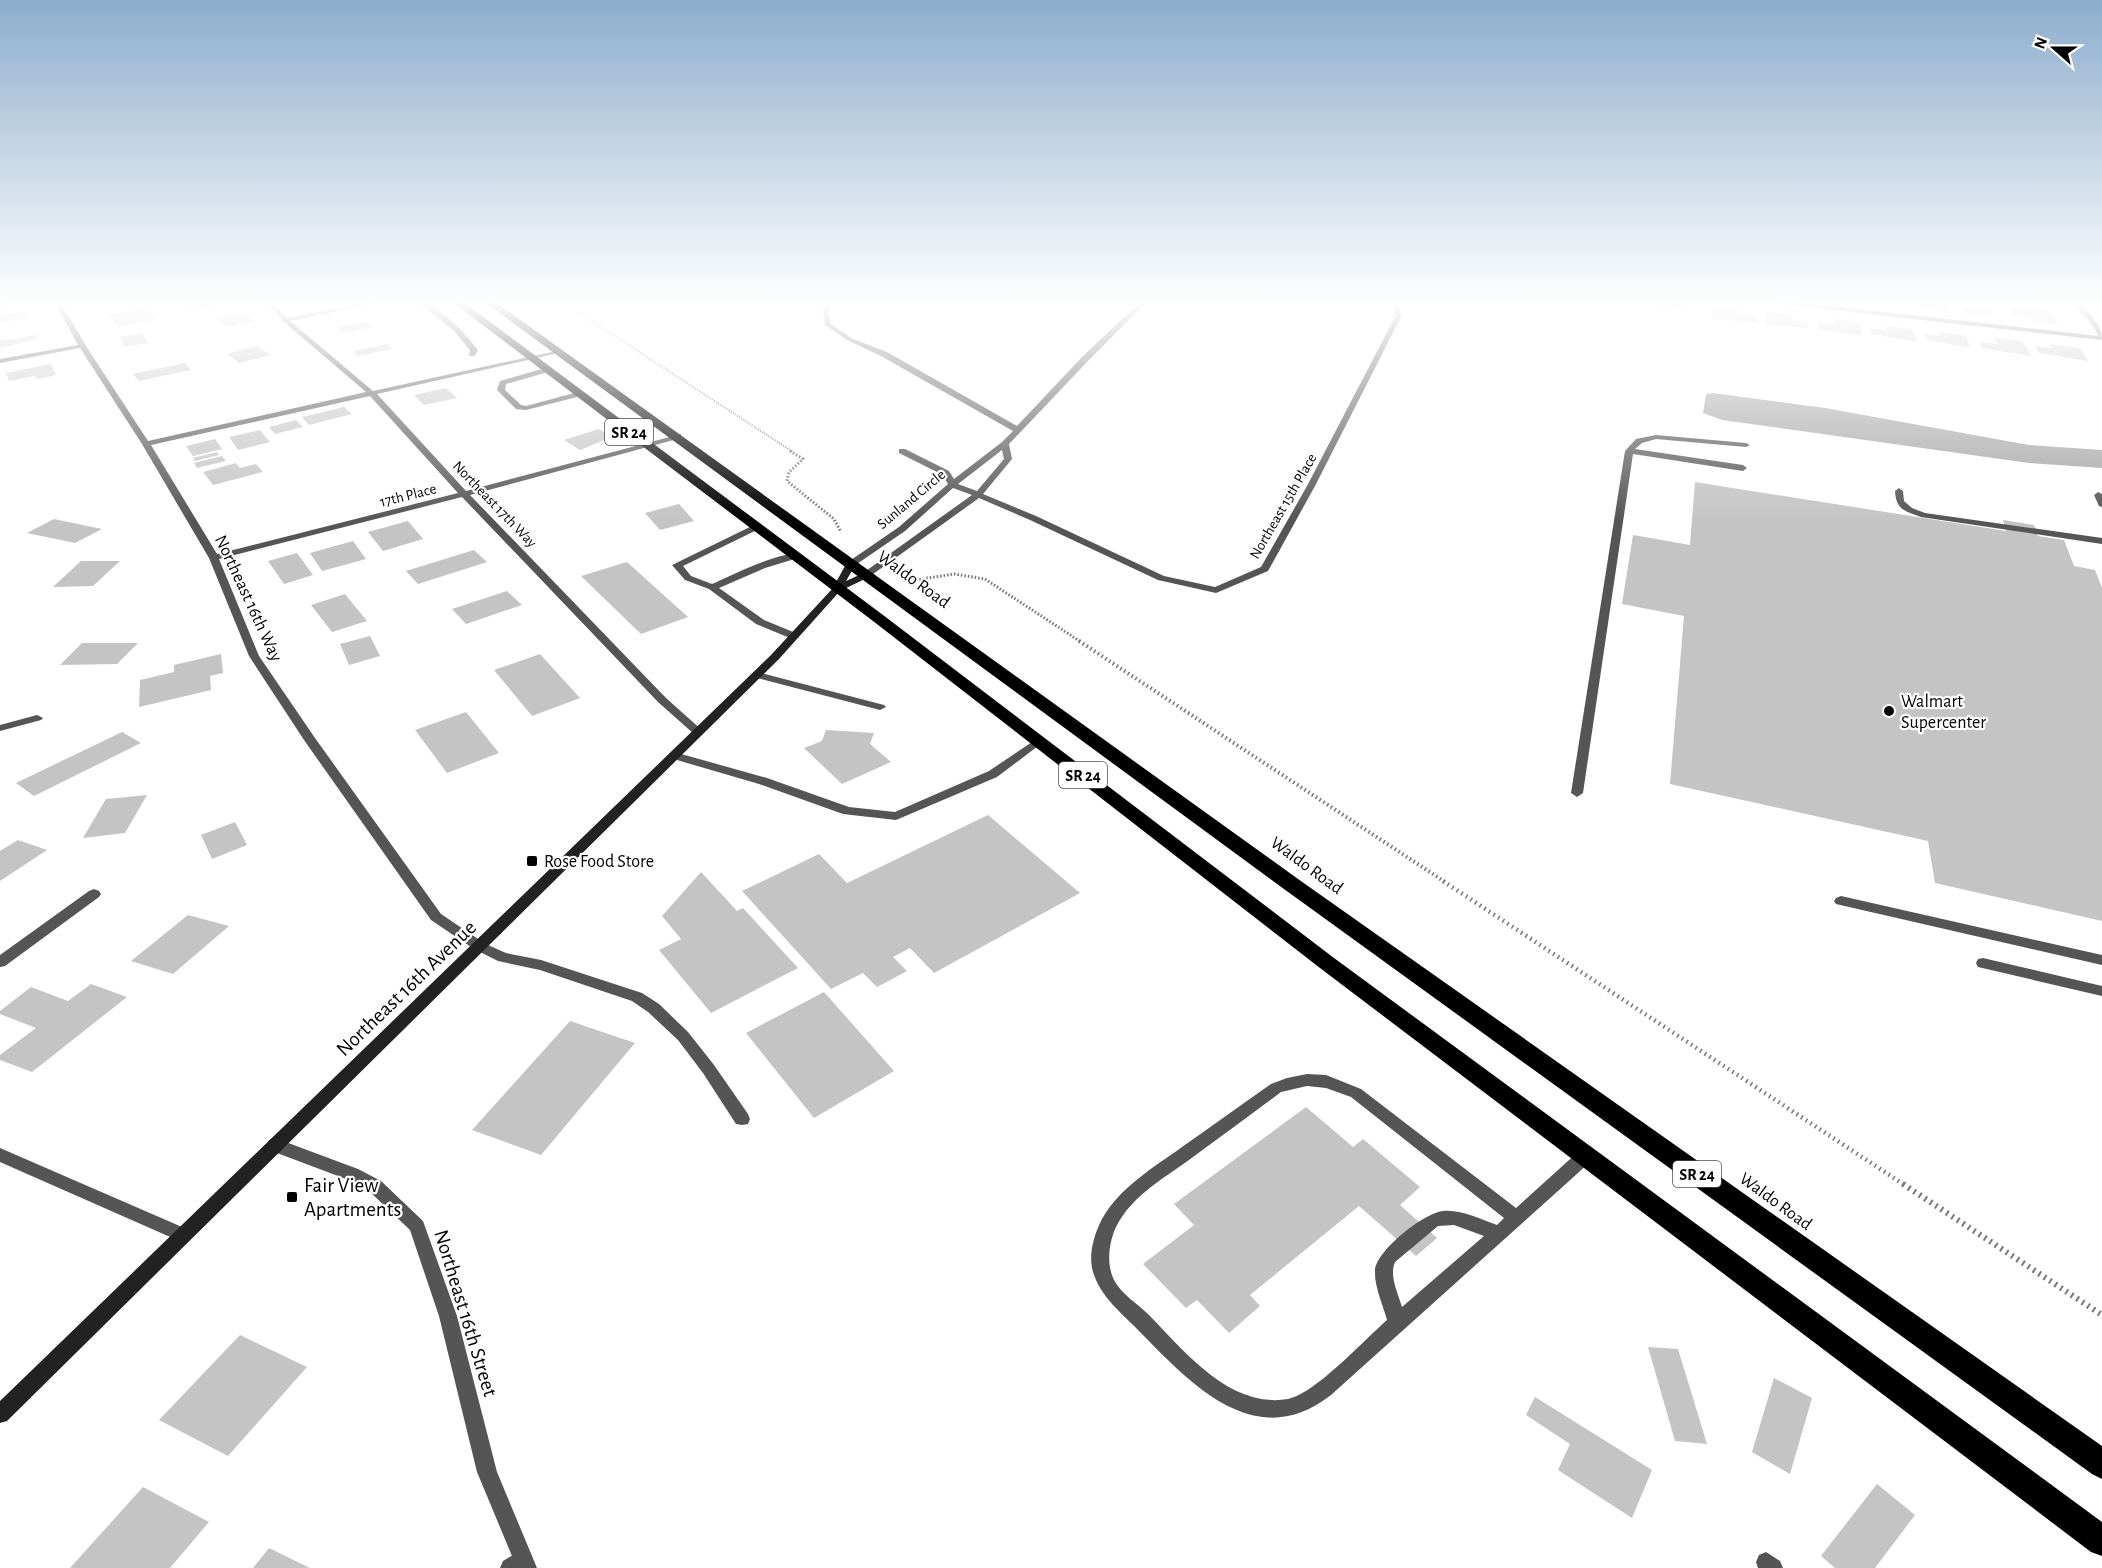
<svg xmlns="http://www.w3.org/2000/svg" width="2102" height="1568" viewBox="0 0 2102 1568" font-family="'Alegreya Sans',sans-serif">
	<rect width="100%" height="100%" fill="#fff"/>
	<!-- water -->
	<polygon fill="#a3a3a3" points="1713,393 1825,408 2029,445 2102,450 2102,468 2029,463 1722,420 1703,413 1706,394"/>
	<!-- building -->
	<g fill="#c4c4c4">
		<polygon points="199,301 210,301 215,307 186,312 180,305"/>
		<polygon points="1655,301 1697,301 1697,302 1670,310 1649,303"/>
		<polygon points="1874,301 1898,301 1900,306 1874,303"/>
		<polygon points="1914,301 1945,301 1950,311 1923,308"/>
		<polygon points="1957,301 1989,304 1994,314 1987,313 1990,317 1964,314"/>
		<polygon points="1713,305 1739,308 1739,314 1756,316 1756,322 1712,319"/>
		<polygon points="2008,307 2050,311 2058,324 2032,322 2030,317 2013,316"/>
		<polygon points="145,308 156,319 119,327 108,315"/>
		<polygon points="26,311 30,319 0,322 0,316"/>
		<polygon points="1766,311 1792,315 1792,320 1807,321 1808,328 1766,325"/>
		<polygon points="245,312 254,321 226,327 217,318"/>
		<polygon points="1833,319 1859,322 1862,336 1819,329 1818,323 1834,325"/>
		<polygon points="368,322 373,327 343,333 338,327"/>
		<polygon points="1885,326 1912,329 1917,342 1872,334 1870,328 1887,330"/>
		<polygon points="1939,332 1966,335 1971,348 1926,340 1924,334 1940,336"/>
		<polygon points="142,333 148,343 125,347 120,337"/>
		<polygon points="36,335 38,339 0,348 0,341"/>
		<polygon points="1995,338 2022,341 2031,356 1982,348 1979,342 1997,344"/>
		<polygon points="387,344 392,349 357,356 353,351"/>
		<polygon points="2050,344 2080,348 2088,361 2039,353 2035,346 2052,348"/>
		<polygon points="257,346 270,355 239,363 227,354"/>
		<polygon points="185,363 191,370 139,381 133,374"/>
		<polygon points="51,364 56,375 37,379 35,376 9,381 6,373"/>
		<polygon points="446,388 457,398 424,405 414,395"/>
		<polygon points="344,407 352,414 309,425 302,417"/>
		<polygon points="296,420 303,427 275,434 269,427"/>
		<polygon points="599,429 612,437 580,450 564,440"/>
		<polygon points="260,430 270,442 238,450 229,437"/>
		<polygon points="215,439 222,449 193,456 186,446"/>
		<polygon points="217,452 219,455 195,461 193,458"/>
		<polygon points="222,456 226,461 197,468 194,463"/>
		<polygon points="236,463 240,468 256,464 263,472 213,485 203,472"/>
		<polygon points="1695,482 2006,531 2003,520 2034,525 2038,536 2064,540 2074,566 2095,570 2102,588 2102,921 1935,883 1928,841 1670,784 1684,616 1622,604 1633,535 1690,545"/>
		<polygon points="679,504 694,521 660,530 645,513"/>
		<polygon points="54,519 102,529 75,543 27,533"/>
		<polygon points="408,521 423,539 383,551 368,532"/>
		<polygon points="353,541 366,559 322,571 310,553"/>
		<polygon points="474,550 487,562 418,584 406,571"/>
		<polygon points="297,553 313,575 284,584 268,561"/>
		<polygon points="81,561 120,561 93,586 53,587"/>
		<polygon points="627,562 688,617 641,634 581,576"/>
		<polygon points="507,591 522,605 466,624 452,609"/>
		<polygon points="345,594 367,621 332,632 311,605"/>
		<polygon points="370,636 380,656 349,665 340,644"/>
		<polygon points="82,643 138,643 117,664 60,665"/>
		<polygon points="221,654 223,673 210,676 211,690 139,707 140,680 174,672 174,665"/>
		<polygon points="540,654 580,698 532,716 494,670"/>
		<polygon points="466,712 499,753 447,773 415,730"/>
		<polygon points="826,730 874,733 870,744 891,762 842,784 804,748 822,741"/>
		<polygon points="122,732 141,743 34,796 16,783"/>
		<polygon points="147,795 125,833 83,838 106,799"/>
		<polygon points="988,815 1080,893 934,973 910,948 893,957 907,971 877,987 863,973 831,989 742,891 819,854 847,883"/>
		<polygon points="235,822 247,845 212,859 201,835"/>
		<polygon points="18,840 47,850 0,881 0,851"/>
		<polygon points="701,872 737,911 743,908 798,968 711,1013 659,950 681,939 662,916"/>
		<polygon points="188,915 229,926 173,974 131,961"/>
		<polygon points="91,984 127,997 32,1072 0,1060 0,1055 36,1028 0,1014 0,1011 31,987 68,1001"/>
		<polygon points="824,992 894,1071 814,1118 746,1033"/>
		<polygon points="570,1021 635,1043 541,1155 472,1130"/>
		<polygon points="1306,1107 1353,1147 1363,1139 1420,1187 1400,1205 1437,1238 1416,1256 1359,1206 1250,1295 1260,1306 1229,1333 1197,1300 1186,1308 1143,1264 1194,1225 1174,1204"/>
		<polygon points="240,1335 307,1367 228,1456 159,1420"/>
		<polygon points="1648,1347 1678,1349 1707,1444 1675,1441"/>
		<polygon points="1774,1378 1812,1398 1790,1474 1752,1452"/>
		<polygon points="1535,1397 1652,1470 1632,1518 1558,1470 1570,1444 1526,1415"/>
		<polygon points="1877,1484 1915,1515 1875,1568 1835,1568 1821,1556"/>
		<polygon points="143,1487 209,1522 170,1568 70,1568"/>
		<polygon points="269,1548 310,1568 253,1568"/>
	</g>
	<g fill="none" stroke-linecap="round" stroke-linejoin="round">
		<!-- path-far4 -->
		<polyline stroke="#777" stroke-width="2" stroke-dasharray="1 1.5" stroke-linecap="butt" points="561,301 793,452"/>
		<!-- path-far3 -->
		<g stroke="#777" stroke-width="3" stroke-dasharray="1.5 2" stroke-linecap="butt">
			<polyline points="790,451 803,459 789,472 787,481 834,519 841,532"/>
			<polyline points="909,581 954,574 985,579 1081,642"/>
		</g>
		<!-- path-far2 -->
		<polyline stroke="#777" stroke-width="4" stroke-dasharray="1.5 3" stroke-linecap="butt" points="1079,641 1445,882"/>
		<!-- path-far1 -->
		<polyline stroke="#777" stroke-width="4.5" stroke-dasharray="1.5 4" stroke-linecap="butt" points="1443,881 1906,1186"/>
		<!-- path -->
		<polyline stroke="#777" stroke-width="6" stroke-dasharray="2 4.5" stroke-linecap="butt" points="1903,1184 2102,1315"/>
		<!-- lane -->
		<g fill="#555" fill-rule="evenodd">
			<path d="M416,301c20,0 50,33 62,49l-3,6h-6l1,-6 -16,-19z"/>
			<path d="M827,301h6l-4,8 1,14 21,15 36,14 130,74 65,-69 59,-56h7l-60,60 -79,83 3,15 -29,35 53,22 128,60 51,11 46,-20 46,-81 89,-171 -3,-8 -10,-6h8l7,4 4,10 -87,171 -47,85 -52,22 -58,-13 -128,-60 -51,-22 -110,79h-6v-4l109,-78 -19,-7 -48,43 -51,35h-6v-4l51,-35 49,-43 -5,-9 -44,-22v-4h6l44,22 5,8 48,-37 11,-11 -132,-75 -34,-16 -22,-15 -2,-16zM1002,450l2,9 -27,32 -19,-7z"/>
			<polygon points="545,368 548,368 548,372 506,384 505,390 521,405 526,406 578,392 582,394 581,396 526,410 516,409 497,390 500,381"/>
			<polygon points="1656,435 1746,443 1750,445 1746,447 1656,439 1642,443 1635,449 1743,465 1747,468 1743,471 1633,454 1583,793 1577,797 1571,793 1625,451 1636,439"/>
			<path d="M1899,488l4,3 1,10 8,7 13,5 177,25v6l-181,-27c-16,-6 -25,-7 -26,-26z"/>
			<polygon points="2098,492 2102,494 2102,507 2099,506 2094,495"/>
			<path d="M756,524l5,3 -2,2 -76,37 8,10 21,8c20,-9 66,-32 86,-30v4l-33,10 -46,20 45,32 34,14 1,2 -1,2h-8l-34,-14 -47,-35 -24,-9 -13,-15z"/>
			<polygon points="757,672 884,705 886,707 880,710 753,677 752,675"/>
			<polygon points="1038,738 1044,741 1042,743 997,777 896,820 843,814 759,784 670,758 668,756 674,752 767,778 849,807 895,812 989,771"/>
			<polygon points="1841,896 2102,955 2102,965 1836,904 1834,901 1836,898"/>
			<polygon points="479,941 506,953 541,960 642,993 659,1004 688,1032 714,1065 748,1114 750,1119 748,1124 742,1125 736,1124 703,1073 678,1040 648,1012 632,1001 540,970 498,961 474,949 472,946 474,943"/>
			<polygon points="1983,958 2102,986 2102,996 1978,967 1976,963 1978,959"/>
			<path d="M1307,1074l19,1 35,14 155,119 63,-57 6,-2 6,2 2,5 -2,5 -23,21 -237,213c-75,59 -139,-10 -191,-63 -18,-19 -39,-34 -47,-60 -5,-18 1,-37 9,-53 18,-32 51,-51 80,-72 30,-21 59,-42 89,-63l16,-6zM1307,1086l19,2 25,9 153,121 -7,7c-17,-6 -37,-16 -54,-14 -19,2 -66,39 -68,59 -1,16 8,35 12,50 -23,20 -71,73 -99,79 -58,10 -104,-48 -139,-84 -11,-11 -28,-21 -35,-35 -8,-16 -5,-38 2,-53 16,-32 50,-50 77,-70 30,-22 59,-43 88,-65zM1454,1225l30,11 -82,71c-4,-14 -13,-31 -7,-45l43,-36z"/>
			<polygon points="523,1549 530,1552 533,1559 528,1568 500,1568 503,1561"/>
		</g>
		<!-- street -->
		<g fill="#555" fill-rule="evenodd">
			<polygon points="20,301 0,306 0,302"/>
			<path d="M54,301h6l26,45 62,95 218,-49 -83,-71 -18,-20h7l15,17 87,-17h13l-97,20 83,70 188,-41 2,1 -4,2 -182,41 89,97 215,-57v4l-211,57 196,203 38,34 -6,3 -4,-1 -36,-32 -196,-205 -243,62 40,97 56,82 126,176 43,29 2,3 -2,3h-10l-43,-29 -127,-180 -55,-84 -40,-98 -67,-114 -62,-96 -80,15v-4l78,-14zM370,396l88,97 -241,61 -66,-109z"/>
			<path d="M1766,301h21l312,35 -11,-17 -19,-18h7c12,11 26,22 26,39l-333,-37z"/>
			<polygon points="37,715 43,718 41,720 0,731 0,725"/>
			<polygon points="94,889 99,891 101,894 99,897 5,966 0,967 0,955 89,891"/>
			<polygon points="275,1138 358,1169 381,1181 423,1221 457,1316 497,1472 537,1568 517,1568 477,1472 439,1316 410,1230 369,1191 346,1179 269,1150 267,1145 269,1140"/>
			<polygon points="0,1148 189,1230 192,1235 189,1240 183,1243 177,1240 0,1162"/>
			<polygon points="1766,1552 1780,1561 1783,1568 1758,1568 1756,1562 1759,1555"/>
		</g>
		<!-- secondary -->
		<polygon fill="#222" fill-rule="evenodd" points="851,561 856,564 846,581 866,572 871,575 869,577 840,591 779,659 7,1421 0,1423 0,1401 771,655 833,588 846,564"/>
		<!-- highway -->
		<g fill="#000" fill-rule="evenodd">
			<polygon points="451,301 462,301 883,615 1334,958 2102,1522 2102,1556 2091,1552 1320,968 873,621"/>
			<polygon points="483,301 494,301 1298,879 2102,1446 2102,1479 2092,1474 1284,889"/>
		</g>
	</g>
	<!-- sky -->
	<linearGradient id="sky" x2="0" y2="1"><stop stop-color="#8cadcc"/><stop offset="0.58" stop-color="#fff"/><stop offset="1" stop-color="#fff" stop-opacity="0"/></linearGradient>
	<rect width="2102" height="521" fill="url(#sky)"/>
	<!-- markers -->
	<g fill="#000" stroke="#fff" stroke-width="2">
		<circle cx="1889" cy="711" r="6"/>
		<rect x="526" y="855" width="12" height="12" rx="3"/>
		<rect x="286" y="1191" width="12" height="12" rx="3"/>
	</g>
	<g text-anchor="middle" stroke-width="4.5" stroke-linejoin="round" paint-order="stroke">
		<!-- far-street labels -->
		<g font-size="15" fill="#000" stroke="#fff">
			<text transform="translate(408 495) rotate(-14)" y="5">17th Place</text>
			<text transform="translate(911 499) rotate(-40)" y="5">Sunland Circle</text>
			<text transform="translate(495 504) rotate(46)" y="5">Northeast 17th Way</text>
			<text transform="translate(1283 506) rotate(-60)" y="5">Northeast 15th Place</text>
		</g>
		<!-- shield labels -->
		<g fill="#fff" stroke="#4c4c4c" stroke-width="1.5">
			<rect x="605" y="419" width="48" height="26" rx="4.5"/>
			<rect x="1059" y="762" width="48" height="26" rx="4.5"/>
			<rect x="1673" y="1161" width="48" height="26" rx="4.5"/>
		</g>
		<g font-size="16" font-weight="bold" fill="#000">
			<text x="629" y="438">SR 24</text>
			<text x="1083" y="781">SR 24</text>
			<text x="1697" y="1180">SR 24</text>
		</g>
		<!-- street labels -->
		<g font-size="18" fill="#000" stroke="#fff">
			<text transform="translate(914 579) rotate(36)" y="6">Waldo Road</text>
			<text transform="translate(249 598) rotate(65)" y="6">Northeast 16th Way</text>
			<text transform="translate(1307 865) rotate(36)" y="6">Waldo Road</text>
			<text transform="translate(1776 1201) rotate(36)" y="6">Waldo Road</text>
		</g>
		<!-- poi labels -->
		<g font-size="18" fill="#000" stroke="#fff" text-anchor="start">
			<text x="1901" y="707">Walmart<tspan x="1901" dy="21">Supercenter</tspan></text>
			<text x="544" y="867">Rose Food Store</text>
		</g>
		<!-- near-street labels -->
		<g font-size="21" fill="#000" stroke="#fff">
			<text transform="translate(406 988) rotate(-44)" y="7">Northeast 16th Avenue</text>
			<text transform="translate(466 1313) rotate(73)" y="7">Northeast 16th Street</text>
		</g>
		<!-- near-poi labels -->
		<g font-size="21" fill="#000" stroke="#fff" text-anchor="start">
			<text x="304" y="1192">Fair View<tspan x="304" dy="24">Apartments</tspan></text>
		</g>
	</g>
	<!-- north arrow -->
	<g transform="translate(2054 48) rotate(291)" stroke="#ffffff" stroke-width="4.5" paint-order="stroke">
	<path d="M0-4.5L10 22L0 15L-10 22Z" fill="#000000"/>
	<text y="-9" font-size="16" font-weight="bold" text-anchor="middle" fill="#000000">N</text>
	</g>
</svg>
